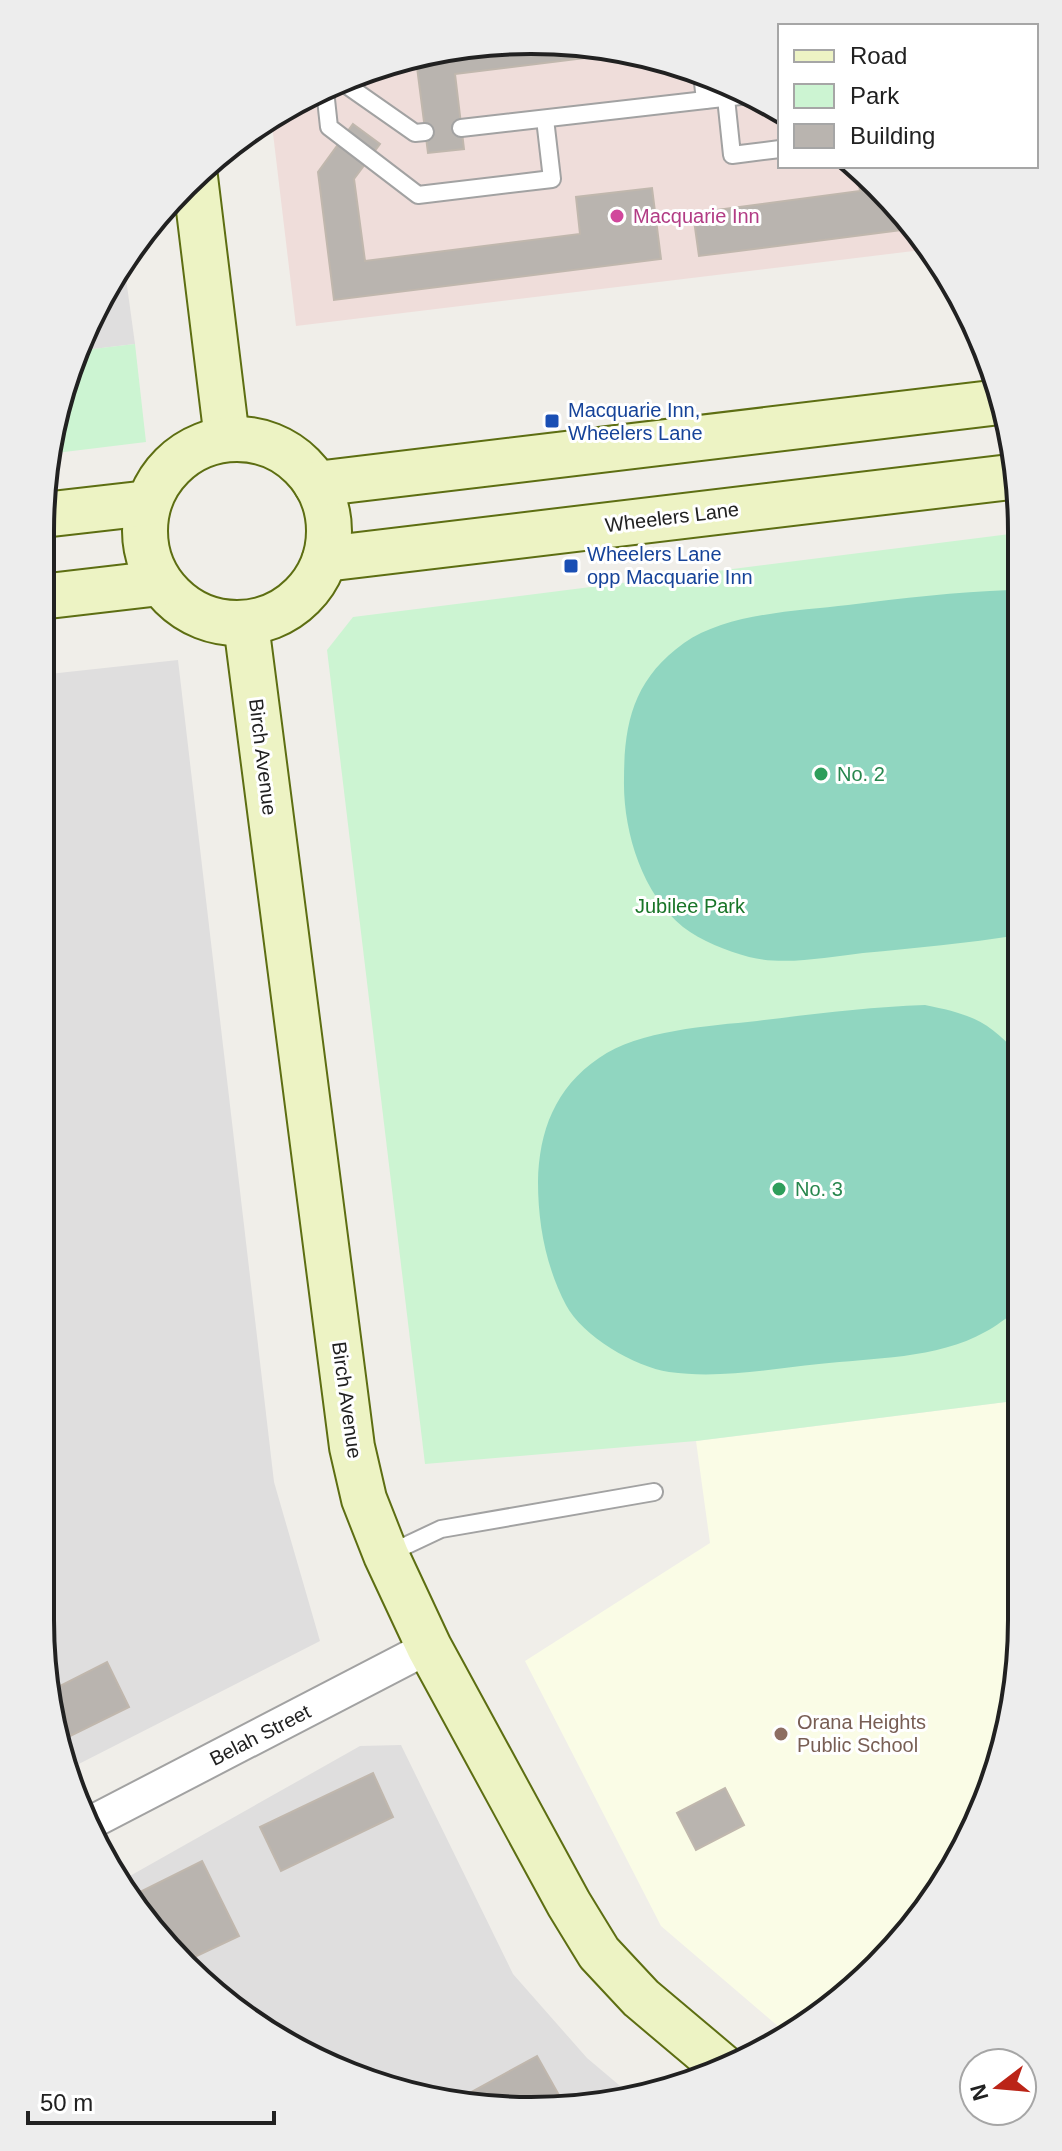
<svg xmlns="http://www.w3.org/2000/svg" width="1062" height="2151" viewBox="0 0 1062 2151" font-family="Arial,sans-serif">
	<rect width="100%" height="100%" fill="#f0eee9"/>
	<!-- residential -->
	<g fill="#dfdede">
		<polygon points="125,271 135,344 76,351 78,343"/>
		<polygon points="178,660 274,1482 320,1641 65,1771 40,1620 40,675"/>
		<polygon points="401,1745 513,1974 587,2058 632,2096 596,2107 435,2101 285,2045 142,1919 121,1881 360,1746"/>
	</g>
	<!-- commercial -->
	<polygon fill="#efddda" points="531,40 719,78 780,113 780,166 855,166 920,232 930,249 296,326 272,125 344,77"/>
	<!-- education -->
	<polygon fill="#fafce6" points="1021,1400 1022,1620 984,1808 879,1967 786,2033 661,1926 525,1661 710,1543 696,1441"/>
	<!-- park -->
	<g fill="#ccf4d2">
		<polygon points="135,344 146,442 56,453 76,351"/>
		<polygon points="1018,533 1021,1400 696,1441 425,1464 327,650 353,617"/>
	</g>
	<!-- pitch -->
	<g fill="#90d6c0">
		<path d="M1010,590l8,2 1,343c-51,8 -103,13 -156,18 -36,4 -78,13 -114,4 -22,-6 -48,-16 -66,-30 -41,-33 -60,-96 -59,-147 0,-58 10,-101 60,-137 43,-30 113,-32 164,-38 54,-7 108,-13 162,-15z"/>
		<path d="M925,1005c45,9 65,16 95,52v252c-12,7 -23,17 -35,23 -48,27 -113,26 -166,32 -49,5 -100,15 -150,8 -34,-5 -87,-36 -103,-67 -20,-38 -28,-81 -28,-123 1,-51 17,-94 61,-124 40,-28 110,-32 158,-37 56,-7 111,-14 168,-16z"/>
	</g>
	<!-- building -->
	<g fill="#b9b4af" stroke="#c0b7ad" stroke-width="2">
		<polygon points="531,40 609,55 455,74 464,149 428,153 417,67 402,69 401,66"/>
		<polygon points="353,124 380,144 354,179 365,261 580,234 576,197 652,188 661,259 334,300 318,172"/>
		<polygon points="857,169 917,228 699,256 693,213 860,191"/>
		<polygon points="107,1662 129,1707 60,1741 52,1690"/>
		<polygon points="373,1773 393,1817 281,1871 260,1827"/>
		<polygon points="725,1788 744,1825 696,1850 677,1813"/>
		<polygon points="202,1861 239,1936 188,1960 145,1922 132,1896"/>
		<polygon points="537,2056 565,2106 473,2103 468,2094"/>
	</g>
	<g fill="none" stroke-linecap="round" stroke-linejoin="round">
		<!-- lane casing -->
		<g stroke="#a2a2a2" stroke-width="20">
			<g id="lane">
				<polyline points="702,74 705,100"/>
				<polyline points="332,85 345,84 415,133 425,132"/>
				<polyline points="325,90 329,127 418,195 552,179 545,119"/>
				<polyline points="726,98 732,155 780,149"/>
				<polyline points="461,128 749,95"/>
				<polyline points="388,1554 441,1529 654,1492"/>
			</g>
		</g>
		<!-- street casing -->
		<g stroke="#a2a2a2" stroke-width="36">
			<polyline id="street" points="90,1823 429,1647"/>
		</g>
		<!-- secondary casing -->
		<g stroke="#5d6e12" stroke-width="48">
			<g id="secondary">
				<polyline points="195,177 227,439"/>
				<circle cx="237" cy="531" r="92"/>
				<polyline points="316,484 1000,402"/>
				<polyline points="43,515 148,503"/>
				<polyline points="325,559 1018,476"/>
				<polyline points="40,597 160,583"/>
				<polyline points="246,624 352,1447 364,1499 386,1555 429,1647 569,1904 599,1953 641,1998 724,2068"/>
			</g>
		</g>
		<!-- lane -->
		<use href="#lane" stroke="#fff" stroke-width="16"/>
		<!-- street -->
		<use href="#street" stroke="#fff" stroke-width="32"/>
		<!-- secondary -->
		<use href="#secondary" stroke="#edf3c4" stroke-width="44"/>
	</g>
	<!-- markers -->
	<circle fill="#d1479c" stroke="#fff" stroke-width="3" cx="617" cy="216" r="8"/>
	<g fill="#1a4fb4" stroke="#fff" stroke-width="3">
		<rect x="544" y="413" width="16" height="16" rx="4"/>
		<rect x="563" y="558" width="16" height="16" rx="4"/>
	</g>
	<g fill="#2e9e5b" stroke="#fff" stroke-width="3">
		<circle cx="821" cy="774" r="8"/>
		<circle cx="779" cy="1189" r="8"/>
	</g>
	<circle fill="#8d6e63" stroke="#fff" stroke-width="3" cx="781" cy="1734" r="8"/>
	<g text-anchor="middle" stroke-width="6" stroke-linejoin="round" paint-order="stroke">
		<!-- hotel labels -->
		<g font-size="20" fill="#b23c85" stroke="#fff" text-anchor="start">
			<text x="633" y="223">Macquarie Inn</text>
		</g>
		<!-- transit labels -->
		<g font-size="20" fill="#164399" stroke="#fff" text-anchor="start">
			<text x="568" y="417">Macquarie Inn,<tspan x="568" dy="23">Wheelers Lane</tspan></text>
			<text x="587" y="561">Wheelers Lane<tspan x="587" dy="23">opp Macquarie Inn</tspan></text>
		</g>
		<!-- street labels -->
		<g font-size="20" fill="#212121" stroke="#fff">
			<text transform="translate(672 517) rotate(-7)" y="7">Wheelers Lane</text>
			<text transform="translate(263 757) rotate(83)" y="7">Birch Avenue</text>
			<text transform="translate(347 1400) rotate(82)" y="7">Birch Avenue</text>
			<text transform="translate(260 1735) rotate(-27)" y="7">Belah Street</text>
		</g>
		<!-- leisure labels -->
		<g font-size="20" fill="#27864d" stroke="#fff" text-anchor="start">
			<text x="837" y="781">No. 2</text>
			<text x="795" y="1196">No. 3</text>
		</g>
		<!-- park labels -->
		<g font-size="20" fill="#197528" stroke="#fff">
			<text x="690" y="913">Jubilee Park</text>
		</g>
		<!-- education labels -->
		<g font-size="20" fill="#785e54" stroke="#fff" text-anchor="start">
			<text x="797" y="1729">Orana Heights<tspan x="797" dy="23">Public School</tspan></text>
		</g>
	</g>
	<!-- crop -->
	<path d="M0 0H1062V2151H0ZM531 54H531A477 477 0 0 1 1008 531V1620A477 477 0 0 1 531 2097H531A477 477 0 0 1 54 1620V531A477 477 0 0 1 531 54Z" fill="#ededed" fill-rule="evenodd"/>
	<path fill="none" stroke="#212121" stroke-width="4" d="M531 54H531A477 477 0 0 1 1008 531V1620A477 477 0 0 1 531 2097H531A477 477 0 0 1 54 1620V531A477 477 0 0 1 531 54Z"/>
	<!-- legend -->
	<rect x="778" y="24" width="260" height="144" fill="#ffffff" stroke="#a6a6a6" stroke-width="2"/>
	<rect x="794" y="50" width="40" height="12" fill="#edf3c4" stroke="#a6a6a6" stroke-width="2"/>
	<text x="850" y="64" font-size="24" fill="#212121">Road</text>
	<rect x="794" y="84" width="40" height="24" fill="#ccf4d2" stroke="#a6a6a6" stroke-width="2"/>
	<text x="850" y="104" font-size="24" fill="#212121">Park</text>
	<rect x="794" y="124" width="40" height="24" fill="#b9b4af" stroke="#a6a6a6" stroke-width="2"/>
	<text x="850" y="144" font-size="24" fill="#212121">Building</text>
	<!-- north arrow -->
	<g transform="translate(998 2087) rotate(254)"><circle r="38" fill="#ffffff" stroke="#a6a6a6" stroke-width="2"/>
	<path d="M0-6L14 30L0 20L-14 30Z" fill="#bb2417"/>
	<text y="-12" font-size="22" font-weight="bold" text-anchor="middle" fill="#212121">N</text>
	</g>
	<!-- scale -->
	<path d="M28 2111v12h246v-12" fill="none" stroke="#212121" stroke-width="4"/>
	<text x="40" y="2111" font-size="24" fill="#212121" stroke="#ffffff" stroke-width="6" paint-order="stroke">50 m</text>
</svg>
